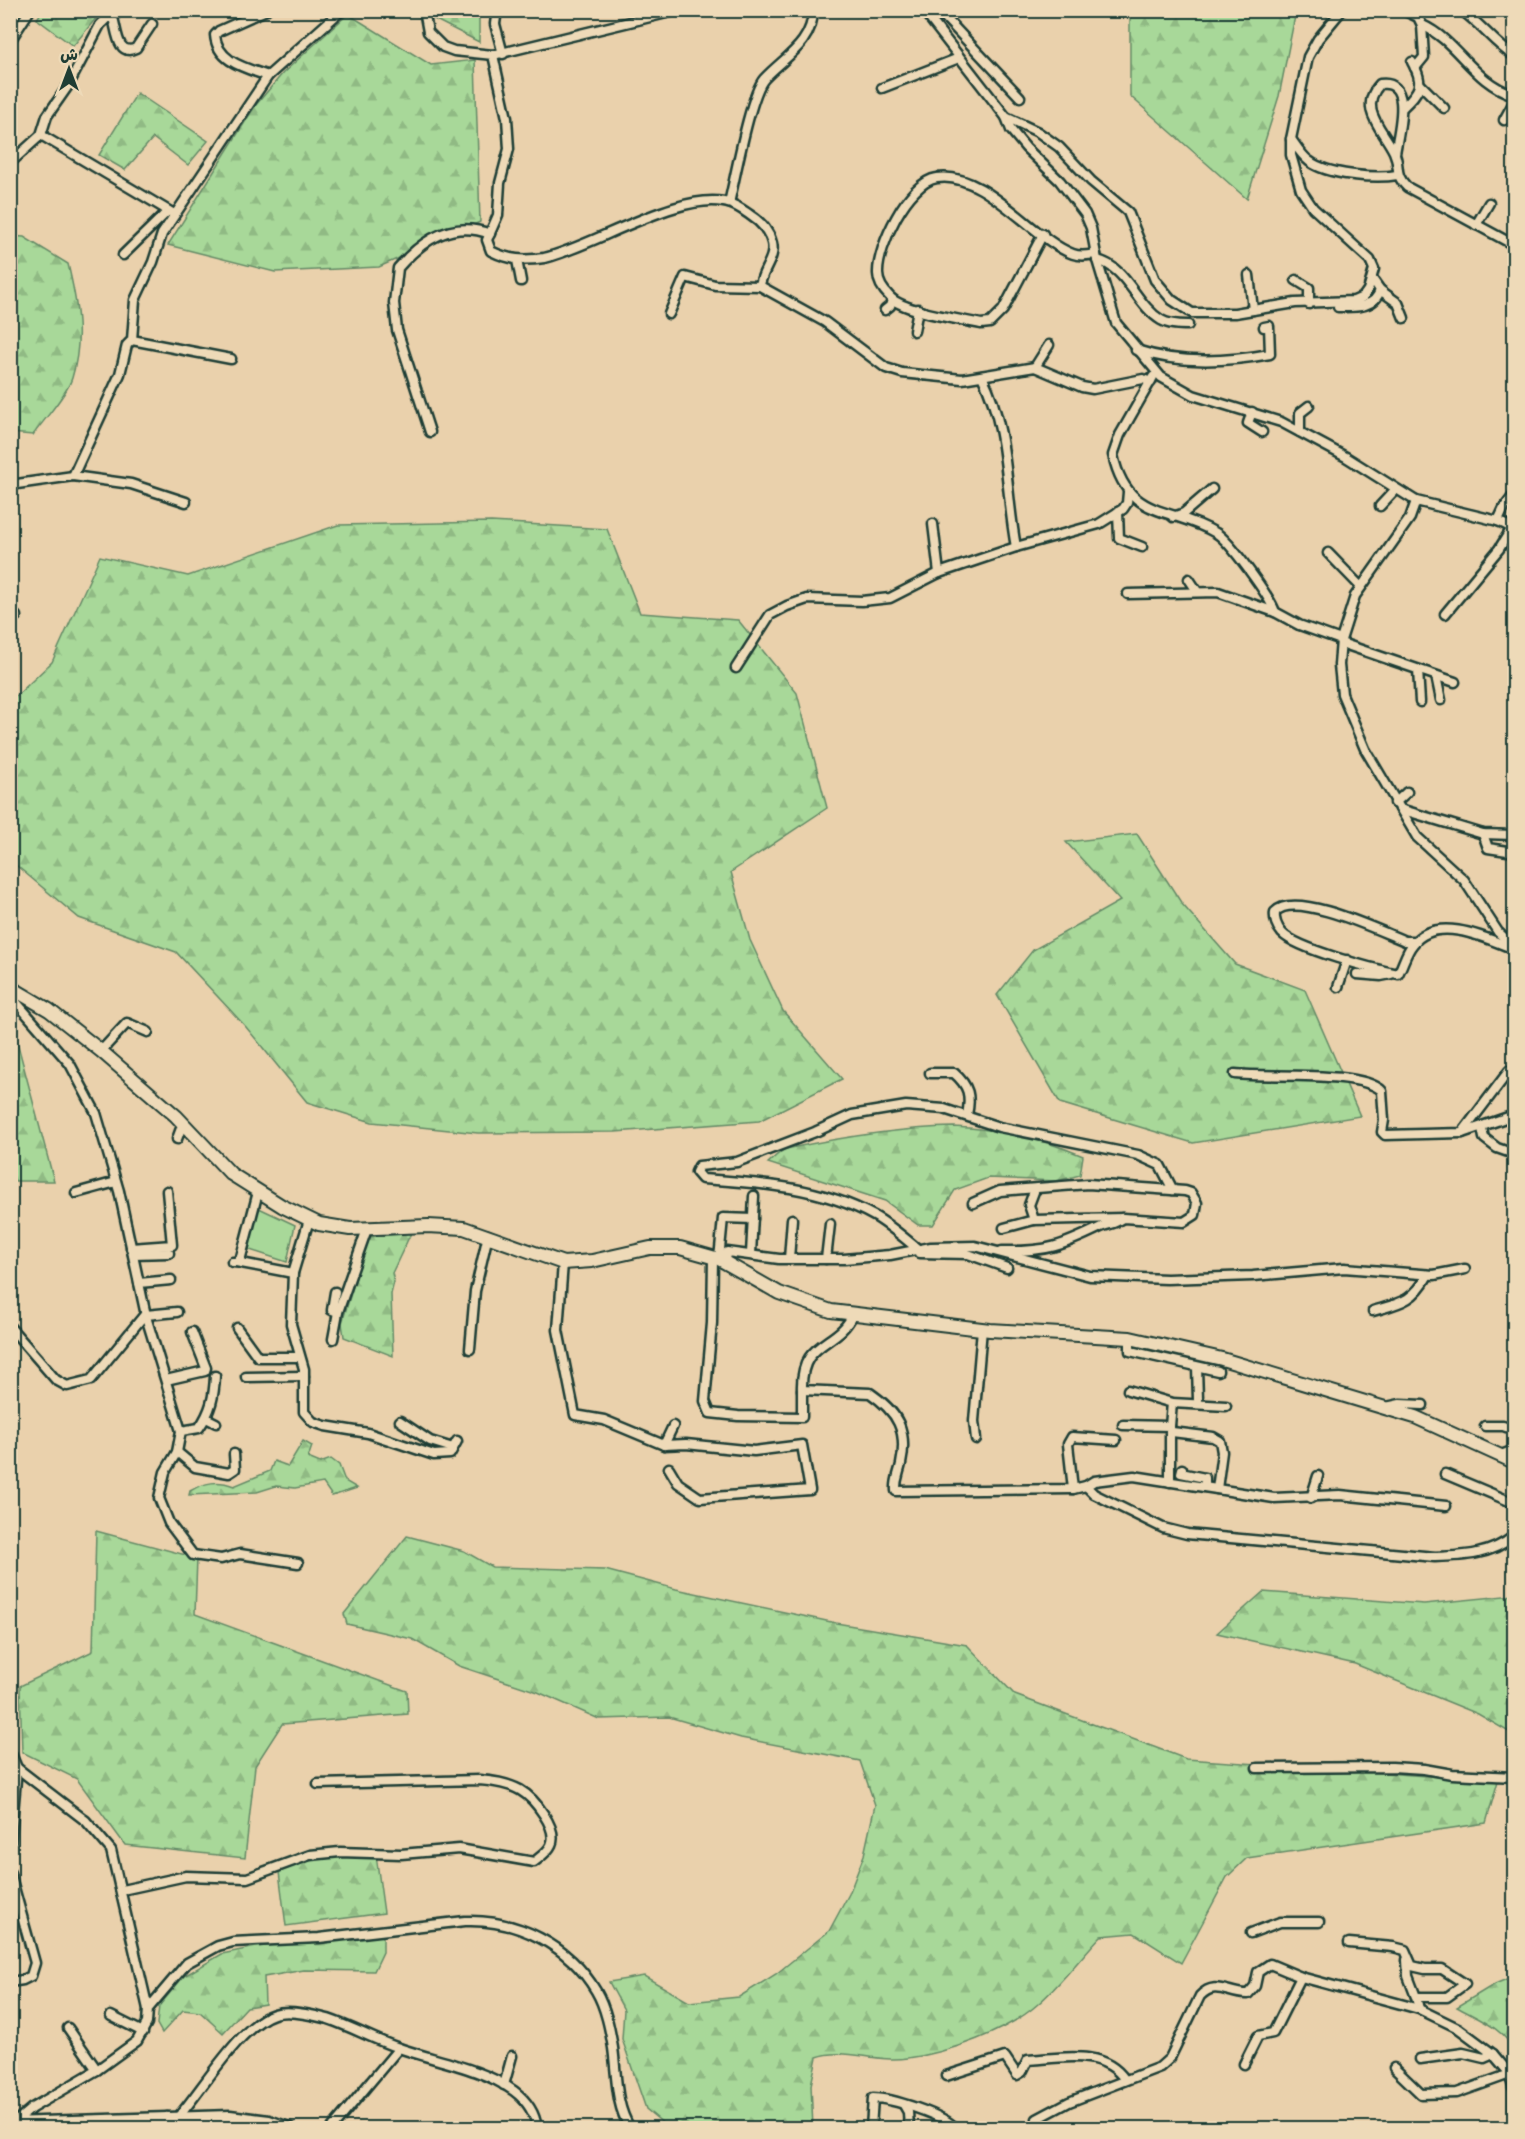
<svg xmlns="http://www.w3.org/2000/svg" width="1525" height="2139" viewBox="0 0 1525 2139" font-family="'Shantell Sans','Playpen Sans Arabic',sans-serif">
	<defs>
		<pattern id="forest-firs" width="22" height="20" patternUnits="userSpaceOnUse" patternTransform="scale(1.5)"><rect width="22" height="20" fill="#a8d899"/><path d="M5 1l3.5 6h-7zM16 11l3.5 6h-7z" fill="#90ba84"/></pattern>
	</defs>
	<rect width="100%" height="100%" fill="#ead1ac"/>
	<filter id="ink" filterUnits="userSpaceOnUse"><feTurbulence type="fractalNoise" baseFrequency=".0167" numOctaves="2"/><feDisplacementMap in="SourceGraphic" scale="12" xChannelSelector="R" yChannelSelector="G"/><feConvolveMatrix kernelMatrix="1 2 1 2 8 2 1 2 1" color-interpolation-filters="sRGB"/></filter>
	<g filter="url(#ink)">
		<!-- grass -->
		<polygon fill="#a8d899" stroke="#648a66" stroke-width="1.5" points="259,1208 295,1225 287,1262 247,1249"/>
		<!-- forest -->
		<g fill="url(#forest-firs)" stroke="#648a66" stroke-width="1.5">
			<polygon points="42,11 42,10 102,11 73,46 37,19"/>
			<polygon points="434,11 479,11 479,42 432,18"/>
			<polygon points="1130,11 1296,11 1279,96 1247,199 1130,96"/>
			<polygon points="348,14 431,65 475,60 480,222 379,267 275,272 168,245 255,106 283,73"/>
			<polygon points="137,93 208,141 188,165 153,138 125,170 99,155"/>
			<path d="M10,236l14,1 44,27c9,38 16,74 4,114 -5,16 -28,42 -39,57l-22,-2z"/>
			<polygon points="491,522 607,529 640,613 738,620 797,693 827,808 731,872 750,940 783,1011 842,1079 759,1121 615,1132 478,1133 372,1122 307,1102 246,1027 176,952 79,918 11,861 11,701 52,662 100,556 188,576 338,525"/>
			<polygon points="1137,834 1182,904 1235,964 1305,990 1360,1116 1193,1143 1060,1103 997,995 1033,950 1120,901 1066,842"/>
			<polygon points="10,1015 54,1181 15,1181 11,1168"/>
			<path d="M954,1127c46,2 87,11 129,29l-3,19 -23,6 -69,-3 -33,12 -22,35h-15l-33,-24 -117,-38c5,-4 12,-12 18,-14 56,-12 111,-21 168,-22z"/>
			<polygon points="411,1233 392,1273 394,1282 391,1294 393,1356 344,1337 342,1323 368,1237"/>
			<path d="M303,1441l9,5 -4,12 12,5 11,-4 8,6 6,16 12,7 -25,8 -9,-13 -28,5 -19,-2 -19,6 -68,3 1,-4c15,-9 28,-11 44,-5l36,-15 4,-10 14,5z"/>
			<polygon points="96,1531 197,1558 195,1614 407,1691 408,1714 282,1724 255,1766 245,1858 125,1845 77,1779 22,1752 20,1686 93,1651"/>
			<path d="M407,1536l57,15 28,16 113,3 71,19 160,34 131,22 48,50 171,64 312,22 -12,42 -239,35 -20,19 -46,86 -47,-30 -33,3c-21,22 -40,48 -63,68 -30,27 -90,49 -130,54 -32,5 -64,-11 -91,-1l-6,28 2,43h-144l-23,-19 -24,-70 2,-29 -15,-28 35,-6 45,26 50,-5 37,-23 53,-43 20,-37 15,-39 11,-50 -15,-44 -119,-23 -72,-21 -70,2 -61,-27 -79,-26 -47,-27 -65,-15 -3,-10z"/>
			<polygon points="1263,1592 1424,1604 1514,1595 1514,1735 1478,1714 1355,1664 1217,1633"/>
			<polygon points="345,1854 376,1855 384,1913 286,1926 279,1872 303,1862"/>
			<polygon points="383,1933 383,1952 374,1971 304,1970 264,1977 265,2004 247,2007 223,2033 200,2012 183,2010 162,2033 157,2024 159,2006 184,1976 222,1954 256,1947"/>
			<path d="M1514,1976v75c-10,-23 -36,-32 -57,-44l38,-23z"/>
		</g>
		<g fill="none" stroke-linecap="round" stroke-linejoin="round">
			<!-- minor casing -->
			<g stroke="#1f3d34" stroke-width="13">
				<g id="minor">
					<path d="M266,10l-47,21 -4,4c2,27 31,33 53,41"/>
					<polyline points="424,10 428,32 443,47 454,51 493,55 679,10"/>
					<polyline points="497,10 495,24 503,54"/>
					<polyline points="923,10 1006,117 1011,130 1026,148 1060,181 1085,214 1091,228 1097,260 1116,323 1161,377 1193,395 1281,422 1346,457 1416,501 1498,521 1514,529"/>
					<polyline points="938,10 1020,97"/>
					<polyline points="1403,10 1418,17 1422,25 1424,57 1415,68"/>
					<path d="M1461,10c20,14 33,33 53,46"/>
					<path d="M1422,25c36,16 51,58 92,70"/>
					<polyline points="10,41 30,10"/>
					<path d="M493,55l14,63 2,31 -9,34 -2,32 -11,25 4,11c18,9 33,10 53,7 47,-10 141,-71 187,-54 7,2 13,7 19,11 11,7 19,16 22,28 4,16 -11,28 -12,43l65,36 61,46 16,5 60,6 73,-12 47,20 11,2 50,-10 8,3"/>
					<polyline points="1420,84 1444,108"/>
					<polyline points="882,88 959,58"/>
					<path d="M1403,107c17,-16 22,-23 9,-45"/>
					<polyline points="1006,117 1038,132 1059,147 1091,181 1128,212 1155,280 1172,300 1192,313 1235,313 1295,303 1354,301 1363,297 1368,290 1374,269 1370,260 1313,208 1301,190 1291,155 1291,139 1308,57 1318,39 1342,10"/>
					<polyline points="1504,120 1514,102"/>
					<polyline points="41,135 174,214"/>
					<path d="M1291,139c5,7 11,17 18,22 18,14 67,18 88,14"/>
					<path d="M1395,154c2,-18 20,-75 -15,-70 -23,25 3,45 14,68 7,15 -1,21 13,35l107,58"/>
					<path d="M10,163l31,-28 6,-19 21,-30 32,-61 7,-7h6c4,12 4,39 23,30l16,-24"/>
					<path d="M729,203c6,-24 21,-108 35,-124 19,-21 49,-35 49,-69"/>
					<polyline points="1476,225 1489,203"/>
					<path d="M1043,234l-40,76 -13,13 -9,1c-21,-5 -77,-12 -91,-27 -6,-6 -12,-15 -12,-23 -1,-27 30,-92 59,-96 47,-8 97,62 136,76 8,3 15,1 23,0"/>
					<polyline points="123,255 168,211"/>
					<polyline points="517,260 521,281"/>
					<path d="M1097,260c30,7 39,45 64,60 8,5 19,5 27,5"/>
					<polyline points="1249,275 1253,310"/>
					<polyline points="1296,280 1309,288 1309,304"/>
					<polyline points="1380,290 1398,303 1404,318"/>
					<path d="M1338,307c15,0 37,2 42,-17l-7,-10"/>
					<polyline points="885,310 890,306 892,300"/>
					<polyline points="669,314 685,277 715,285 760,286"/>
					<polyline points="914,331 918,309"/>
					<polyline points="132,340 231,359"/>
					<path d="M1136,350c42,14 91,12 134,4l-1,-28 -5,1"/>
					<polyline points="1035,367 1049,345"/>
					<path d="M982,376c27,54 23,113 34,171"/>
					<path d="M1153,377l-33,58 -7,20c14,65 58,51 103,78 13,7 54,64 59,79l24,13 42,15"/>
					<polyline points="1252,412 1248,423 1262,432"/>
					<path d="M430,432l-33,-102 -3,-27 4,-35c25,-29 55,-48 92,-34"/>
					<polyline points="1300,432 1300,413 1309,406"/>
					<polyline points="73,476 131,484 186,502"/>
					<polyline points="10,485 73,476 120,374 127,345 132,340 135,300 153,262 162,234 268,76 342,10"/>
					<polyline points="1416,501 1410,518 1355,596 1341,640 1339,665 1342,694 1365,749 1417,837 1464,880 1498,932 1514,947"/>
					<polyline points="1380,506 1395,490"/>
					<polyline points="1118,512 1119,538 1142,547"/>
					<polyline points="1173,517 1184,513 1212,489"/>
					<polyline points="1498,521 1504,508 1514,495"/>
					<polyline points="933,524 939,573"/>
					<polyline points="1328,553 1361,587"/>
					<polyline points="1189,579 1197,591"/>
					<polyline points="1128,594 1218,592 1275,612"/>
					<polyline points="1445,614 1499,549 1512,528"/>
					<polyline points="10,618 16,616"/>
					<polyline points="1341,643 1455,682"/>
					<polyline points="736,668 770,615 787,606 807,599 862,601 890,598 939,573 1016,547 1099,524 1123,509 1127,503 1128,492"/>
					<polyline points="1418,670 1420,702"/>
					<polyline points="1436,676 1441,700"/>
					<polyline points="1395,803 1407,792"/>
					<polyline points="1400,809 1483,834 1514,835"/>
					<polyline points="1483,834 1488,848 1514,852"/>
					<path d="M1416,941h-11c-25,-10 -110,-51 -130,-29 -1,7 2,15 7,21 15,16 92,36 116,41 5,-9 8,-22 15,-30 23,-30 74,-6 101,5"/>
					<polyline points="1357,974 1381,976 1391,974"/>
					<polyline points="1338,987 1347,960"/>
					<polyline points="10,995 70,1064 96,1113 119,1191 147,1320 181,1431 177,1452 165,1472 159,1498 169,1523 193,1555 221,1559 240,1554 298,1563"/>
					<polyline points="101,1051 127,1023 148,1032"/>
					<path d="M930,1073h24c15,13 17,23 13,42"/>
					<path d="M1235,1074c34,4 126,-4 147,17l2,29 -2,12 3,3 77,-2 52,-18"/>
					<polyline points="1482,1128 1484,1138 1497,1148 1514,1154"/>
					<polyline points="1462,1133 1509,1071"/>
					<polyline points="177,1139 183,1123"/>
					<polyline points="76,1193 116,1182"/>
					<polyline points="973,1203 1000,1191 1088,1184 1185,1191 1191,1193 1197,1203 1195,1215 1184,1222 1123,1218 1034,1220 1004,1228"/>
					<polyline points="309,1220 293,1273 291,1324 304,1369 304,1412 313,1422 325,1426 368,1433 434,1455 450,1454 457,1441"/>
					<polyline points="1034,1220 1029,1205 1035,1189"/>
					<polyline points="131,1248 172,1245 167,1191"/>
					<path d="M919,1250c-15,-12 -29,-25 -45,-34 -53,-29 -113,-33 -172,-37l-6,-7 3,-6 38,-4 78,-30 37,-17 54,-9 38,3 55,18 139,28 22,10 13,25"/>
					<path d="M1002,1251c45,1 60,-5 99,-24 8,-4 14,-2 21,-9"/>
					<polyline points="919,1253 968,1254 1007,1268"/>
					<polyline points="133,1254 169,1253"/>
					<polyline points="751,1254 754,1196"/>
					<polyline points="713,1258 712,1323 705,1401 710,1413 738,1416 802,1417 802,1390"/>
					<polyline points="719,1259 723,1218 753,1219"/>
					<polyline points="789,1259 792,1219"/>
					<polyline points="826,1259 830,1224"/>
					<polyline points="724,1261 727,1252 779,1259 844,1259 890,1255 931,1247 975,1246 1090,1276 1167,1279 1253,1276 1344,1268 1434,1275 1465,1269"/>
					<polyline points="232,1262 236,1262 241,1257 258,1192"/>
					<polyline points="236,1262 293,1273"/>
					<polyline points="563,1263 558,1330 575,1415 604,1420 664,1445 673,1426"/>
					<polyline points="139,1283 171,1280"/>
					<polyline points="335,1292 332,1310 338,1312"/>
					<path d="M1373,1311c27,-8 40,-9 55,-36"/>
					<path d="M853,1314c-15,34 -53,25 -51,76l68,3c28,19 38,38 31,71 -2,10 -6,16 -5,27l177,-2 13,-3"/>
					<polyline points="146,1315 177,1312"/>
					<polyline points="10,1327 56,1380 67,1386 91,1380 146,1313"/>
					<polyline points="237,1328 258,1357 299,1357"/>
					<polyline points="1130,1338 1130,1351 1218,1371"/>
					<polyline points="333,1339 338,1312 367,1229"/>
					<polyline points="470,1349 475,1291 488,1235"/>
					<polyline points="1197,1367 1198,1400"/>
					<polyline points="246,1377 304,1376"/>
					<polyline points="166,1380 205,1371 206,1368 192,1332"/>
					<polyline points="1128,1390 1172,1403 1170,1426"/>
					<polyline points="1172,1403 1226,1406"/>
					<polyline points="1386,1407 1400,1404 1423,1405"/>
					<polyline points="206,1418 216,1423"/>
					<polyline points="400,1421 430,1441 453,1448"/>
					<polyline points="1123,1425 1170,1426 1170,1482"/>
					<polyline points="1485,1426 1503,1426 1514,1430"/>
					<path d="M181,1431l18,-3c12,-17 15,-31 16,-52"/>
					<polyline points="1172,1432 1213,1437 1220,1441 1222,1452 1217,1489"/>
					<polyline points="976,1439 974,1421 982,1329"/>
					<polyline points="664,1445 686,1444 754,1451 802,1445 810,1490 700,1498 678,1483 669,1468"/>
					<polyline points="177,1452 195,1467 229,1473 235,1469 234,1454"/>
					<polyline points="1501,1455 1514,1450"/>
					<polyline points="1182,1469 1181,1473 1205,1478 1205,1487"/>
					<polyline points="1445,1474 1514,1503"/>
					<polyline points="1073,1489 1068,1444 1072,1437 1116,1440"/>
					<polyline points="1311,1498 1318,1476"/>
					<path d="M1446,1506l-106,-11 -66,3 -140,-22 -40,5 -8,5 8,8 69,34 24,6 248,23c29,-1 56,-2 79,-21"/>
					<polyline points="10,1561 10,1620"/>
					<polyline points="10,1751 17,1768 10,1848"/>
					<polyline points="1257,1768 1392,1767 1424,1769 1452,1774 1514,1777"/>
					<polyline points="10,1873 35,1963 31,1976 23,1980 10,1982"/>
					<path d="M122,1890l64,-14 61,2 63,-23 30,-3 61,2 58,-5 75,13c6,-5 14,-10 17,-17 8,-16 -17,-47 -31,-55 -12,-7 -27,-9 -41,-10l-161,4"/>
					<polyline points="1251,1933 1280,1922 1319,1922"/>
					<polyline points="1349,1943 1393,1947 1405,1950 1412,1966 1425,1969 1442,1969 1465,1984 1447,1997 1416,1997 1419,2009"/>
					<polyline points="1407,1960 1408,1976 1416,1997"/>
					<path d="M148,2009l39,-46 31,-17 15,-4 86,-4 146,-17c52,-2 104,24 131,70 10,17 14,39 17,57 4,28 2,56 17,80"/>
					<polyline points="111,2016 143,2032"/>
					<polyline points="68,2028 97,2070"/>
					<polyline points="1420,2059 1463,2053 1484,2058 1493,2054"/>
					<polyline points="1244,2064 1258,2036 1273,2033 1301,1977"/>
					<polyline points="1394,2068 1421,2094 1457,2093 1510,2074"/>
					<path d="M946,2076l59,-19 12,18 5,-3 6,-12c33,-2 76,-12 97,20"/>
					<polyline points="504,2085 512,2056"/>
					<polyline points="904,2105 908,2112 909,2128"/>
					<path d="M179,2116c23,-26 62,-92 95,-102 15,-5 39,1 54,5 24,8 47,21 71,29 37,13 83,20 115,43 12,9 21,22 23,37"/>
					<path d="M1037,2119l32,-17 91,-35 10,-9 30,-62c16,-17 28,-1 48,-2l7,-8 3,-14 12,-8 31,13 118,32 39,19 35,26 17,20 4,17v27"/>
					<polyline points="14,2123 32,2108 97,2070 137,2041 147,2023 148,2009 111,1850 86,1821 17,1768"/>
					<polyline points="160,2128 167,2117"/>
					<polyline points="332,2128 399,2048"/>
					<path d="M871,2128l2,-30c18,0 71,17 82,30"/>
				</g>
			</g>
			<!-- tertiary casing -->
			<g stroke="#1f3d34" stroke-width="15">
				<polyline id="tertiary" points="10,2123 230,2116 269,2121 289,2128"/>
			</g>
			<!-- secondary casing -->
			<g stroke="#1f3d34" stroke-width="16">
				<polyline id="secondary" points="10,987 49,1010 101,1051 176,1116 231,1174 282,1206 319,1224 350,1229 428,1226 464,1228 563,1263 592,1261 650,1248 680,1248 719,1259 779,1293 831,1311 990,1330 1130,1338 1222,1359 1415,1417 1514,1462"/>
			</g>
			<!-- minor -->
			<use href="#minor" stroke="#eedab8" stroke-width="8"/>
			<!-- tertiary -->
			<use href="#tertiary" stroke="#eedab8" stroke-width="10"/>
			<!-- secondary -->
			<use href="#secondary" stroke="#eedab8" stroke-width="12"/>
		</g>
	</g>
	<!-- margin -->
	<rect width="1525" height="2139" fill="none" stroke="#eedab8" stroke-width="36"/>
	<rect x="18" y="18" width="1489" height="2103" fill="none" stroke="#1f3d34" stroke-width="2" filter="url(#ink)"/>
	<!-- north arrow -->
	<g transform="translate(69 69)" stroke="#eedab8" stroke-width="4.5" paint-order="stroke">
	<path d="M0-4.5L10 22L0 15L-10 22Z" fill="#1f3d34"/>
	<text y="-9" font-size="16" font-weight="bold" text-anchor="middle" fill="#1f3d34">ش</text>
	</g>
</svg>
